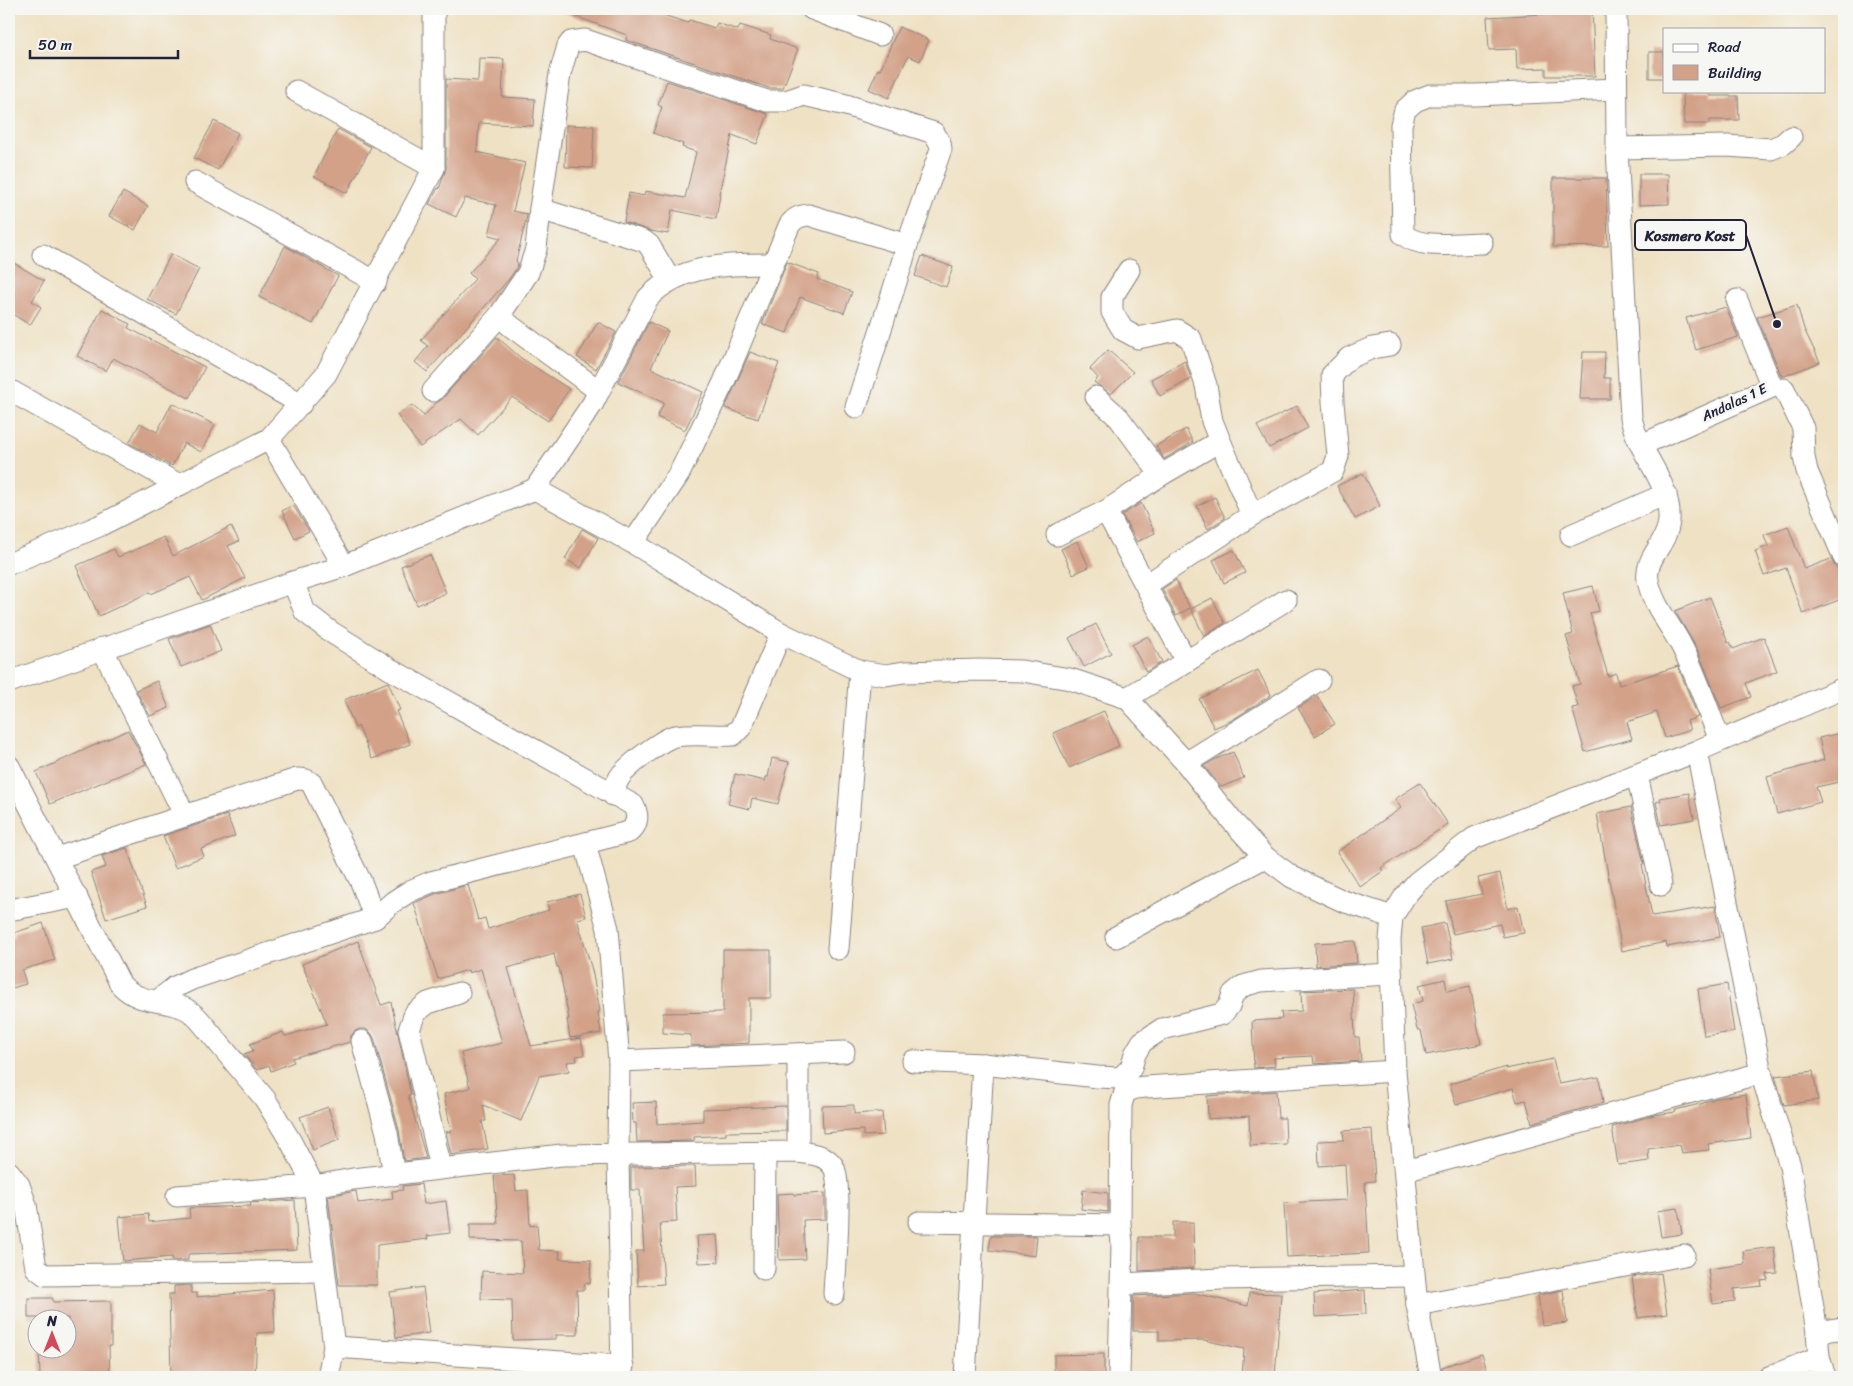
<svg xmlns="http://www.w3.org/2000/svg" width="1853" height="1386" viewBox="0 0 1853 1386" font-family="Sriracha,sans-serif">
	<rect width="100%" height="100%" fill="#f6f6f2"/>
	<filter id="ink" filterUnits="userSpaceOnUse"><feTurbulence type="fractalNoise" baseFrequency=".02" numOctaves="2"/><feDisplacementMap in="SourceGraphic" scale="10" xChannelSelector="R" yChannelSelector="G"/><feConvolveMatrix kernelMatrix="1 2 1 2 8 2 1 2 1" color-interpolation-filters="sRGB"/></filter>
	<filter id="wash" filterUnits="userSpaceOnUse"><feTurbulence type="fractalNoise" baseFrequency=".0096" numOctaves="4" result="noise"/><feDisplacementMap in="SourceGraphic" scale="20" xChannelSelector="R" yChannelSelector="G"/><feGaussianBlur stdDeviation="1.12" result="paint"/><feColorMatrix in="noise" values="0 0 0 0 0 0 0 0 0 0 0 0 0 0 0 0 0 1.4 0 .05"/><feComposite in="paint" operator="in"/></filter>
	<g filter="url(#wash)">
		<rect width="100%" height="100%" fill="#efe1c3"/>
		<g id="blocks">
			<!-- building -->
			<g fill="#d3a188">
				<polygon points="560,9 659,9 657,13 688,23 689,20 715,28 717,23 738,30 740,25 771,35 770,39 798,49 783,88 769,88 626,40 627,35 560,11"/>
				<polygon points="1561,9 1592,9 1595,76 1546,76 1546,68 1517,69 1516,49 1489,50 1487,17 1545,14 1561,12"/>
				<polygon points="899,27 929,40 920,61 908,56 889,98 869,89 878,69 880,70"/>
				<rect x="1649" y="52" width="15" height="26"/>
				<polygon points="479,58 504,59 502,97 535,99 533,126 479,123 477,152 525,163 513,211 527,214 527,216 516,261 518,263 517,267 509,279 427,372 415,362 428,346 421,340 475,279 469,273 501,238 489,235 496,205 465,198 456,217 429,204 438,188 439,189 446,168 446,79 478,81"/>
				<polygon points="667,81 768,114 757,144 732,135 719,194 720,195 716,219 672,210 668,234 651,231 624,222 629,193 644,196 645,191 685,198 696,152 682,147 683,144 653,133 662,107 658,105"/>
				<polygon points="1683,91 1710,91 1710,96 1738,96 1739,120 1710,120 1710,124 1684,124"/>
				<polygon points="214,121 238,133 218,170 194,158"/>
				<polygon points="566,125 594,126 592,168 565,167"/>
				<polygon points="338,129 371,147 347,193 314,176"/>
				<polygon points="1639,174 1668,174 1669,204 1639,205"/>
				<polygon points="1553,178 1606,178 1608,246 1553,247"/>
				<polygon points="123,192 148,206 135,230 109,216"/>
				<polygon points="285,246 338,276 313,324 259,297"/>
				<polygon points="171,254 199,269 176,314 147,299"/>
				<polygon points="922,256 953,267 946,287 915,276"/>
				<polygon points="9,260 44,281 32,301 41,307 30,325 9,312"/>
				<polygon points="787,262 819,274 817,279 852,292 844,313 800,297 787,333 762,324"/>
				<polygon points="1797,305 1804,329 1820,362 1782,377 1757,317"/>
				<polygon points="1726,307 1738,337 1696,350 1686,318"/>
				<polygon points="102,309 130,324 128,328 205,367 189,398 113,358 106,371 77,356"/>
				<polygon points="598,322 616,332 596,369 577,357"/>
				<polygon points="649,322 668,331 651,368 703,392 685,430 657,417 664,403 618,382"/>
				<polygon points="497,337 521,358 569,389 548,421 512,397 478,435 461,419 420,447 397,415 412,405 424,416 436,403 442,399"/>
				<polygon points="1108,350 1133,372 1111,394 1094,382 1098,378 1090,369"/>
				<polygon points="750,352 779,363 758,419 725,408"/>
				<polygon points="1583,352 1605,352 1604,378 1610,378 1610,399 1580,399"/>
				<polygon points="1185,361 1191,379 1160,396 1151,379"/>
				<polygon points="172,403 215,425 201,452 184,443 172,466 129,443 140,423 157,432"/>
				<polygon points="1297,406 1308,428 1269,448 1257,426"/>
				<polygon points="1186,429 1193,442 1164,459 1156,446"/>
				<polygon points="1363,473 1380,506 1355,519 1337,486"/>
				<polygon points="1215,497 1225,518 1208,529 1197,506"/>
				<polygon points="1141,503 1155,533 1137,542 1122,515"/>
				<polygon points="293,505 309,531 295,538 282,511"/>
				<polygon points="231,526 239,541 228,546 245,578 202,600 190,577 151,594 150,592 99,616 76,566 114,549 118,557 164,537 173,556"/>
				<polygon points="1788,526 1804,569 1831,559 1836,568 1844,570 1844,598 1803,614 1786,568 1764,576 1755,551 1768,546 1764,535"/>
				<polygon points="582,529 598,538 581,568 565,559"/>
				<polygon points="1077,541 1089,567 1073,574 1061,549"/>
				<polygon points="1234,550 1245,573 1224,583 1213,560"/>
				<polygon points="430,555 446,593 417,605 401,566"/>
				<polygon points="1176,580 1190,608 1176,616 1162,589"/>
				<polygon points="1593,586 1599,611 1590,613 1608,676 1616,673 1619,685 1678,666 1698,717 1687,721 1690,730 1665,738 1657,712 1627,722 1632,739 1585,752 1572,708 1578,707 1572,686 1580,684 1566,636 1573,634 1563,593"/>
				<polygon points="1710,597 1728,643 1730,642 1733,649 1764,637 1777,671 1746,683 1751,697 1721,708 1698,651 1675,611"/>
				<polygon points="1212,598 1225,623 1204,636 1191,609"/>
				<polygon points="210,624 221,651 181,667 169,639"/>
				<polygon points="1096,624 1111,653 1084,667 1069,638"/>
				<polygon points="1148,636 1162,662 1146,672 1132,645"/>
				<polygon points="1258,670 1271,695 1232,720 1214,728 1199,699"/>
				<polygon points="157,681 169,708 150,716 136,690"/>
				<polygon points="388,682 400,710 396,711 410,744 372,759 358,726 355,728 344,700"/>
				<polygon points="1317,696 1335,724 1315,736 1298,708"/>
				<polygon points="1104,711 1119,746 1069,768 1053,733"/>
				<polygon points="128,730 146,764 50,804 36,772"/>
				<polygon points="1844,732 1844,781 1816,787 1821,802 1777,814 1767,777 1824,760 1819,738"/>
				<polygon points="1233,752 1244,778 1221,787 1204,766 1216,759"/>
				<polygon points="772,758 789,762 778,804 752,798 750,809 728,804 735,774 765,781 766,777 768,777"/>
				<polygon points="1420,783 1448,824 1381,868 1383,871 1360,887 1337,852 1401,808 1395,799"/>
				<polygon points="1689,793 1694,819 1661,825 1656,802 1661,801 1660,798"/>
				<polygon points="1631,807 1644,864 1642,864 1652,916 1715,906 1720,937 1667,947 1666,942 1622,951 1597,814"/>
				<polygon points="227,815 235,836 201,849 204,856 175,868 163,836"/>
				<polygon points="127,848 147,906 106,919 91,872 106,867 102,856"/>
				<polygon points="1500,873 1508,909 1518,906 1524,933 1503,937 1500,924 1453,934 1446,901 1482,894 1478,878"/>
				<polygon points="468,885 478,920 485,918 488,929 549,910 547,902 580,894 586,917 577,919 592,970 600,1011 598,1012 601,1033 570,1038 567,1019 569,1019 559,967 557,967 554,954 508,968 531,1046 581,1038 584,1055 576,1056 577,1061 567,1062 569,1071 539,1076 521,1121 483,1105 486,1121 482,1121 488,1149 451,1155 446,1132 451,1131 444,1094 470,1088 461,1053 502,1043 481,969 469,973 468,970 438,979 414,903 435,894"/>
				<polygon points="43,923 55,960 22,970 26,984 9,989 9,939 15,937 14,933"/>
				<polygon points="1445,923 1453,959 1428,964 1421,928"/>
				<polygon points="358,941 381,1005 391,1002 411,1095 408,1095 426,1158 404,1161 399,1130 374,1038 371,1033 366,1029 359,1029 354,1032 350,1037 350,1042 292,1058 294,1062 271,1071 269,1065 257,1070 244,1054 253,1051 250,1044 283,1032 285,1036 327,1024 302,964"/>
				<polygon points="1355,941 1357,963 1316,966 1315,943"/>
				<polygon points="723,950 771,950 771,998 749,998 749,1043 691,1046 691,1035 663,1033 663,1013 723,1012"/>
				<polygon points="1445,979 1447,991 1470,986 1481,1044 1426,1055 1421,1030 1417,1030 1411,1004 1423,1001 1419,985"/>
				<polygon points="1727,984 1734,1032 1704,1036 1698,989"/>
				<polygon points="1353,989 1355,1037 1359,1037 1361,1061 1314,1064 1313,1056 1274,1058 1275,1066 1254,1068 1252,1021 1282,1019 1281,1012 1302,1011 1301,991"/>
				<polygon points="1553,1059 1559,1084 1599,1077 1603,1103 1532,1123 1526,1100 1517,1102 1513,1088 1456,1105 1450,1084 1506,1067 1506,1069"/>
				<polygon points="1813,1071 1818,1100 1784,1105 1775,1076"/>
				<polygon points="1276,1091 1278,1118 1285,1118 1286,1144 1250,1146 1249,1116 1208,1119 1207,1096"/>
				<polygon points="1746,1094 1751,1138 1708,1144 1709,1150 1682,1153 1680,1145 1648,1149 1649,1161 1618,1165 1612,1127 1654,1115 1676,1112 1675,1110 1704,1103 1704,1102 1717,1098"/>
				<polygon points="656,1102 657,1124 703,1121 703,1109 786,1106 786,1131 726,1132 726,1135 694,1137 694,1141 637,1142 636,1123 633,1123 632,1103"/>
				<polygon points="854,1105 854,1114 882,1112 884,1135 863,1136 863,1130 823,1133 822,1106"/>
				<polygon points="328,1107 339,1140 313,1150 300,1117"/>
				<polygon points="1372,1129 1375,1181 1365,1182 1369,1253 1287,1257 1284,1203 1347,1200 1345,1164 1319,1166 1318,1141 1344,1140 1343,1131"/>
				<polygon points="695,1166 696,1186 675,1187 677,1222 660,1223 664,1284 638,1286 636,1251 644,1251 640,1190 631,1190 631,1167"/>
				<polygon points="514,1175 516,1191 528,1190 530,1226 537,1225 539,1250 560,1251 559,1259 591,1260 590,1284 585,1283 584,1290 577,1290 578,1335 556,1335 556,1339 513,1340 512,1300 481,1299 482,1271 523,1273 521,1241 470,1240 470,1224 498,1224 494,1176"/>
				<polygon points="421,1184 424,1204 446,1201 450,1233 427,1236 428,1239 377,1245 377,1285 339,1285 328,1196 356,1191 358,1203 393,1199 392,1191 403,1190 402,1186"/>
				<polygon points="1083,1190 1108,1193 1108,1212 1081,1209"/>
				<polygon points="794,1193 794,1195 825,1193 825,1219 803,1220 805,1259 779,1260 777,1194"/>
				<polygon points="295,1200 297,1250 188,1254 188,1260 172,1261 172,1257 123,1261 119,1217 148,1214 149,1222 190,1218 189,1208 251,1206 250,1203"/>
				<polygon points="1678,1208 1682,1234 1661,1237 1657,1211"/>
				<polygon points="1173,1222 1193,1222 1194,1268 1139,1271 1139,1237 1173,1237"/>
				<polygon points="717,1235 719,1262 699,1263 697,1236"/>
				<polygon points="991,1236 1037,1236 1035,1256 989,1250"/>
				<polygon points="1774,1247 1777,1273 1767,1274 1768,1280 1761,1281 1762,1286 1734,1289 1735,1301 1713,1304 1708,1269 1745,1264 1743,1251"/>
				<polygon points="1661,1273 1667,1314 1638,1318 1632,1277"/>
				<polygon points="191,1285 191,1293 197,1293 197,1297 273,1290 275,1332 257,1333 255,1377 171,1377 169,1294 174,1294 174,1286"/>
				<polygon points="423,1287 429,1333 396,1338 390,1292"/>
				<polygon points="1365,1290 1366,1314 1315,1317 1314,1294"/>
				<polygon points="1563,1290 1567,1323 1542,1326 1538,1295"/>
				<polygon points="1194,1293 1248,1306 1249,1293 1281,1294 1275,1377 1242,1377 1244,1349 1204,1340 1159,1341 1159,1331 1133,1331 1133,1296"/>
				<polygon points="28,1298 53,1298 53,1302 111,1301 111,1346 109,1346 110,1377 40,1377 39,1351 68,1350 68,1318 28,1318"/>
				<polygon points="1104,1354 1104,1377 1054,1377 1054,1355"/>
				<polygon points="1482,1354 1488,1373 1476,1377 1443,1377 1442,1367"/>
			</g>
		</g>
	</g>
	<g filter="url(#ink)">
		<use href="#blocks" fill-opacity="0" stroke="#88827f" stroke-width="1"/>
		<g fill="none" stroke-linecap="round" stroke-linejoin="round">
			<!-- minor casing -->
			<g stroke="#88827f" stroke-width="23">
				<g id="minor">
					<polyline points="812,9 880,35"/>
					<path d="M1616,9l1,139 14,270c2,9 5,17 9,25 12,25 31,48 29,78 -2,24 -25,37 -21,59 4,24 22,44 33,65 16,30 26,64 39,95"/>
					<polyline points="296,91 434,168"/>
					<polyline points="1617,148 1727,146 1771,149 1783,144 1791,137"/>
					<polyline points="195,182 376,282"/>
					<polyline points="540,209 644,241 649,245 670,280"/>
					<path d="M1482,243c-23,0 -62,7 -79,-9l-2,-109 4,-15 10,-9 15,-6h46l140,-6"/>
					<polyline points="43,255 301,404"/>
					<polyline points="1129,270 1112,297 1112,312 1123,330 1138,338 1177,330 1191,339 1206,385 1212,421 1220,441"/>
					<polyline points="1784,389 1803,428 1804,457 1807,471 1844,558"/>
					<polyline points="9,390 179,485"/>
					<polyline points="433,391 499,316 528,273 536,249 540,209 560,74 568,46 571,42 585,40 767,101 786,101 804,95 846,105 934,133 940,143 941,149 907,245"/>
					<path d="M599,391l49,-93c32,-34 81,-34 125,-34"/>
					<polyline points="1096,397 1119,418 1161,475 1220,441 1252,515 1146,585"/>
					<polyline points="269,439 344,566"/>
					<polyline points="1641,445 1772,387 1737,300"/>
					<polyline points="535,489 633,543 781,633 860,671 886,675 904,672 979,670 1022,671 1070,679 1127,698 1186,763 1232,821 1265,857 1292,877 1343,901 1392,917"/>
					<polyline points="1106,511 1186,661"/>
					<polyline points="1252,515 1333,471 1338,456 1333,402 1332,375 1349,358 1372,348 1390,345"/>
					<polyline points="1057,535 1106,511 1161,475"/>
					<polyline points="1571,535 1666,494"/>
					<path d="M633,543l46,-69 45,-92 65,-156c5,-8 10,-10 20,-11l98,30 -5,18 -46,144"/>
					<polyline points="9,564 99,526 269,439 326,374 434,168 434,9"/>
					<polyline points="102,648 185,816"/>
					<polyline points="9,682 293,582 344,566 535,489 593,403 599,391 512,327 499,316"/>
					<polyline points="1127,698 1286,600"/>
					<polyline points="1697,751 1761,1073 1790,1166 1817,1332 1819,1357 1825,1377"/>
					<polyline points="1186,763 1319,680"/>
					<path d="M9,766l112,219c20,20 39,13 63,23 7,3 13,9 18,15l63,76 26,43 23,44 20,161 -6,30"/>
					<polyline points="1637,775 1661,885"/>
					<path d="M613,795c2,-8 4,-15 9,-21 10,-11 40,-35 53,-38 19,-3 40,0 58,-1l8,-8 40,-94"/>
					<polyline points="585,844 608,929 619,1061 618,1155 622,1377"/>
					<path d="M57,858l240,-79c6,0 10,0 15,5l49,98 14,36"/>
					<polyline points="9,910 77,897"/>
					<polyline points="1116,937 1265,857"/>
					<polyline points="838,949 860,671"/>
					<path d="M157,1001l18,-14 17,-8 183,-61 18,-16 17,-11 21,-9 198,-50c9,-7 10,-17 4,-27l-243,-136 -59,-37 -26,-20 -12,-30"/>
					<polyline points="362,1041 387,1133 394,1175"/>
					<polyline points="798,1054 798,1152"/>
					<polyline points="619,1061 844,1052"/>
					<polyline points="913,1061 983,1064 1097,1077 1120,1078 1131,1068 1135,1054 1142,1042 1162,1029 1222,1014 1229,1006 1233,994 1243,986 1261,981 1391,974"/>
					<polyline points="441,1168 409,1030 415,1013 428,1003 459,993"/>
					<polyline points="1405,1171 1761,1073"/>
					<polyline points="9,1172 19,1185 26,1205 36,1268 45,1275 324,1271"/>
					<path d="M177,1196l137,-10 39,-7 209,-24 236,-3c12,2 27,2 35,14 10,15 2,105 1,128"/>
					<polyline points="919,1222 1120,1225"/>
					<polyline points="764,1269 765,1153"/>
					<polyline points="1121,1284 1221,1279 1414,1276"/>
					<polyline points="1417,1305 1684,1255"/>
					<polyline points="1817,1332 1844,1328"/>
					<polyline points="334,1347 623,1366"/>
					<polyline points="965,1377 983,1064"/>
					<polyline points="1119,1377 1122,1243 1120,1225 1121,1105 1125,1092 1136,1088 1146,1087 1395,1071"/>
					<polyline points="1431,1377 1417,1305 1395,1071 1390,940 1392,917 1405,896 1417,882 1474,838 1697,751 1844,688"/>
					<polyline points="1769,1377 1819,1357"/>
				</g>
			</g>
			<!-- minor -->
			<use href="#minor" stroke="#fff" stroke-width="21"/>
		</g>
	</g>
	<g text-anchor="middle" stroke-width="5" stroke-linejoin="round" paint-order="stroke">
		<!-- street labels -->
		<g font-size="14" fill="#22223b" stroke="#f6f6f2">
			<text transform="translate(1734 402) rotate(-25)" y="5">Andalas 1 E</text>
		</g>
	</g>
	<!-- callouts -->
	<path fill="none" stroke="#22223b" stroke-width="2" d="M1777 324L1746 235"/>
	<circle fill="#22223b" stroke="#f6f6f2" stroke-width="2" cx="1777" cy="324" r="5"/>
	<rect fill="#f6f6f2" stroke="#22223b" stroke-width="2" x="1635" y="220" width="111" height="30" rx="5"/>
	<g font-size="15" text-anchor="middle" font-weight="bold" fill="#22223b">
		<text x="1690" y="241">Kosmero Kost</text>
	</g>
	<!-- margin -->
	<rect width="1853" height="1386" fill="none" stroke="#f6f6f2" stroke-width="30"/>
	<!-- legend -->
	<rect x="1663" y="28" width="162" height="65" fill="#f6f6f2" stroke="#a1a1a9"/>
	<rect x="1673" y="44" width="25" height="8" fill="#ffffff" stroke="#a1a1a9"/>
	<text x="1708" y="52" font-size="15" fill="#22223b">Road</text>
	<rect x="1673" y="65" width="25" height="15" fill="#d3a188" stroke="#a1a1a9"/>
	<text x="1708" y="78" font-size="15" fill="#22223b">Building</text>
	<!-- north arrow -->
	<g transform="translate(52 1334)"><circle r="24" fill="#f6f6f2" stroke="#a1a1a9"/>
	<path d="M0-4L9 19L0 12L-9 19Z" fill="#d1495b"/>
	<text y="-8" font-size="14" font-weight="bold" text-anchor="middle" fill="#22223b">N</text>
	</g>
	<!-- scale -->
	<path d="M30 50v8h148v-8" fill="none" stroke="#22223b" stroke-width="2.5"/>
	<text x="38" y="50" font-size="15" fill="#22223b" stroke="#f6f6f2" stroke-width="4" paint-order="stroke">50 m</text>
</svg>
